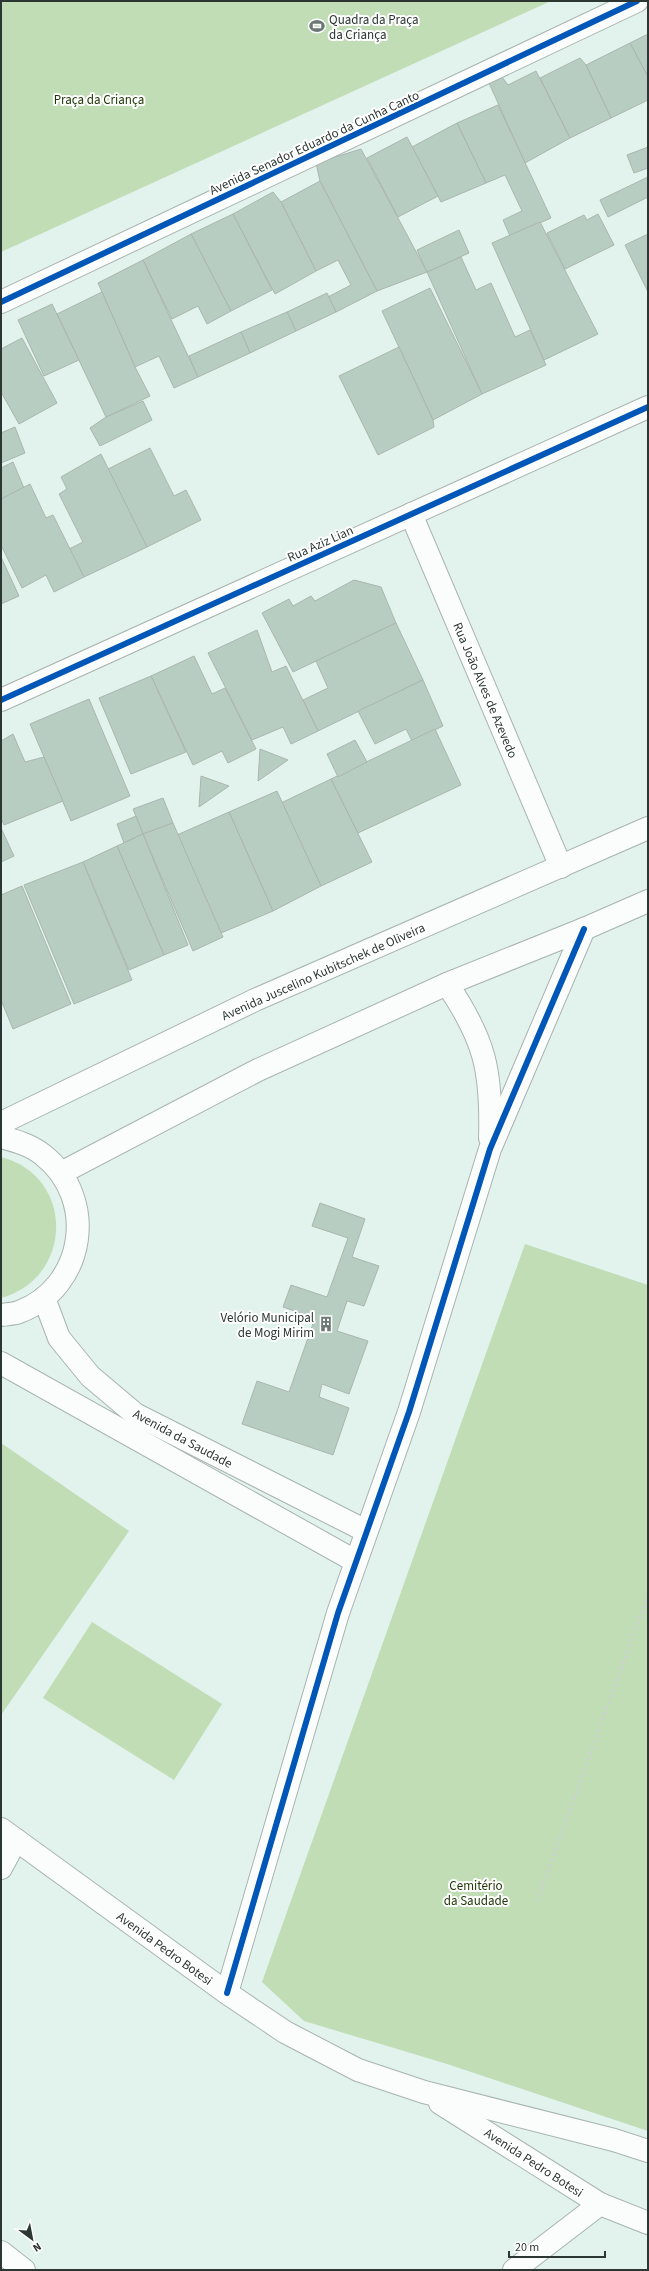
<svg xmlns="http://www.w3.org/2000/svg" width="649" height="2271" viewBox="0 0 649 2271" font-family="'Source Sans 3',sans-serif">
	<rect width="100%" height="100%" fill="#e2f2ec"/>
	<!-- green -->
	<g fill="#c0ddb6">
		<polygon points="1,1 551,1 1,252"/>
		<path d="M1,1157c74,19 73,121 0,141z"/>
		<polygon points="525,1244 648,1285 648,2131 444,2063 304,2021 262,1982"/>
		<polygon points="1,1443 129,1531 1,1715"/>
		<polygon points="92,1622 222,1704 174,1780 43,1698"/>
	</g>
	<!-- building -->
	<g fill="#b8cdc1" stroke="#aab6b0">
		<polygon points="648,34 648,77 630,43"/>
		<polygon points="630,43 648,77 648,100 611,118 586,65"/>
		<polygon points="580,58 586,65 611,118 570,138 540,78"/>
		<polygon points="536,71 570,138 525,163 489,83 502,77 508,85"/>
		<polygon points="498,105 551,218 510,236 503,220 522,211 505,175 486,183 457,123"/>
		<polygon points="457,123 486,183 441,202 412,147"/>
		<polygon points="407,137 438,196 398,217 367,158"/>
		<polygon points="648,147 648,168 634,173 627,155"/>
		<polygon points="361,149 427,272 377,291 320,181 316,163"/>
		<polygon points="648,177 648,197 608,217 600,200"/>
		<polygon points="320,181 377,291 336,312 328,297 351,285 338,260 316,271 281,202"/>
		<polygon points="273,192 281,202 316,271 275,294 233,214"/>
		<polygon points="233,214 272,290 231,311 191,234"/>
		<polygon points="598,214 614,245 565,269 547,233 584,215 587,220"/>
		<polygon points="540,222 598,334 544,360 492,243"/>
		<polygon points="459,230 469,253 427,272 417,250"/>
		<polygon points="191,234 231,311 207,324 198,306 172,319 143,260"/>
		<polygon points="648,234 648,292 625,245"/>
		<polygon points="461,257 476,290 491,283 515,337 530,330 546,365 482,394 427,272"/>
		<polygon points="143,260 198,377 174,388 159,356 135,367 98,283"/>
		<polygon points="430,288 482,394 433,420 382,311"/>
		<polygon points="102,292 135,367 150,396 106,417 57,314"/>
		<polygon points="327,293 336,312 296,331 287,312"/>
		<polygon points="52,304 79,360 44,376 18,320"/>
		<polygon points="287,312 296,331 250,353 241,332"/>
		<polygon points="241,332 250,353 198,377 189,356"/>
		<polygon points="22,338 57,403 19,424 1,392 1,349"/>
		<polygon points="399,347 433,420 434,427 378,455 339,376"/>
		<polygon points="143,401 152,420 100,446 90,428 106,417"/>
		<polygon points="15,427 25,453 1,463 1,433"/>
		<polygon points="150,448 174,496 186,490 201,520 147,547 108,469"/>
		<polygon points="101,454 147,547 84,577 69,549 83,542 59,494 67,489 61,477"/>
		<polygon points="13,462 24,488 1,499 1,468"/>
		<polygon points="30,484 46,518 53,515 84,577 54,592 46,575 22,588 1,545 1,499"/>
		<polygon points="1,557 19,596 1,604"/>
		<polygon points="354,580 381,587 396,623 293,672 262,613 289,599 293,606 311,596 315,601"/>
		<polygon points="396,623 423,680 318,731 303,700 328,688 316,661"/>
		<polygon points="257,630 272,672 286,666 318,731 291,744 283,727 252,740 208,653"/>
		<polygon points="194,656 212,694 225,688 256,749 228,763 222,751 193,765 151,676"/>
		<polygon points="151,676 186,752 131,774 99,698"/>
		<polygon points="423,680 443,726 412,741 406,729 375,744 358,711"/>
		<polygon points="89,699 130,796 71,821 30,724"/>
		<polygon points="435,729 461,785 358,833 331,779"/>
		<polygon points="13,734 25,762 44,757 63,801 4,825 1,818 1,741"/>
		<polygon points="355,740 367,762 338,777 327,754"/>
		<polygon points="260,749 288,760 258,781"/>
		<polygon points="201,776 229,786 199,807"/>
		<polygon points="331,779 372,862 321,886 281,803"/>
		<polygon points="277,791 321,886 273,911 229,812"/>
		<polygon points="163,798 173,823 143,834 133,809"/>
		<polygon points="229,812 273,911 221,933 177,835"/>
		<polygon points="136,816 143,834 124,843 117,824"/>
		<polygon points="173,823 223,937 193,951 143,834"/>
		<polygon points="1,828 14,856 1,862"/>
		<polygon points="143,834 188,945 164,955 117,846"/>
		<polygon points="117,846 164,955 129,970 83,862"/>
		<polygon points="83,862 132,980 74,1004 24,885"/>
		<polygon points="22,886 71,1004 13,1029 1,1000 1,895"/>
		<polygon points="320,1203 365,1219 352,1257 379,1266 364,1306 347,1301 337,1331 368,1341 349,1394 322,1384 319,1397 349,1408 333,1455 242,1424 257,1381 289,1392 315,1318 283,1307 291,1285 327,1297 348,1238 312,1226"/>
	</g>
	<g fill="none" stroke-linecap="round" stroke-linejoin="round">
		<!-- minor casing -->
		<g stroke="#a8b4b0" stroke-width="24">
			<g id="minor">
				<polyline points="1,302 637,1"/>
				<polyline points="411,514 561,867"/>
				<polyline points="1,700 648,407"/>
				<path d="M447,984c38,56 45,87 43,154"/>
				<polyline points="44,1298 59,1338 90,1376 135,1414 366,1531"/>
				<polyline points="1,1363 355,1561"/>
				<polyline points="1,1868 16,1840"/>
				<polyline points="227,1993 338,1613 409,1412 490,1149 584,929"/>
				<polyline points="1,2252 24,2270"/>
				<polyline points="514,2270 600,2204"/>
			</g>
		</g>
		<!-- secondary casing -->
		<g stroke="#a8b4b0" stroke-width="24">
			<g id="secondary">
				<polyline points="1,1123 255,1000 648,828"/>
				<path d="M1,1137c15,4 30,8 42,18 55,43 43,132 -24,157 -5,2 -12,2 -18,3"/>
				<polyline points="61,1173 258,1070 447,984 584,929 648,901"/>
				<polyline points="1,1829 227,1993 285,2032 358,2070 424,2092 614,2140 648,2151"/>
				<polyline points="440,2103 600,2204 648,2223"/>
			</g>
		</g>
		<!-- path -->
		<polyline stroke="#cad1cf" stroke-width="2.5" stroke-dasharray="3 3" stroke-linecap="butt" points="537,1901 648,1595"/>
		<!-- minor -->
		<use href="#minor" stroke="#fbfdfc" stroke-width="22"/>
		<!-- secondary -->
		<use href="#secondary" stroke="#fbfdfc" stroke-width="22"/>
		<!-- cycleway casing -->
		<g stroke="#fff" stroke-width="8">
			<g id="cycleway">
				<polyline points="1,302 637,1"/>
				<polyline points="1,700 648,407"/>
				<polyline points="227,1993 338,1613 409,1412 490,1149 584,929"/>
			</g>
		</g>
		<!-- cycleway -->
		<use href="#cycleway" stroke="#0057b8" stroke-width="6"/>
	</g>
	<!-- icons -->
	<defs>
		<g id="stadium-bare" transform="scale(1.2)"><path d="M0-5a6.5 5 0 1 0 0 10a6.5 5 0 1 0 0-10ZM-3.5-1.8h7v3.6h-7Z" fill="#6c7874" stroke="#fff" stroke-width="2.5" paint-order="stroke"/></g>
		<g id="building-bare" transform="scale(1.2)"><path d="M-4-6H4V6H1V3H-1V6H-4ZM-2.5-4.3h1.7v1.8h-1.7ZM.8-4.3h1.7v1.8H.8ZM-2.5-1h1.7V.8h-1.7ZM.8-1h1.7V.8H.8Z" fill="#6c7874" stroke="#fff" stroke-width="2.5" paint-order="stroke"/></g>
	</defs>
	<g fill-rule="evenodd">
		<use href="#stadium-bare" x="317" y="26"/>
		<use href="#building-bare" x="326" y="1324"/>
	</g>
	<g text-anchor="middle" stroke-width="4" stroke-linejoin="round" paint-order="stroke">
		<!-- poi labels -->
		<g font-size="13" fill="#2c3734" stroke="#fff" text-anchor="start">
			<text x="329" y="24">Quadra da Praça<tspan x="329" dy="15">da Criança</tspan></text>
			<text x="314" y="1322" text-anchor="end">Velório Municipal<tspan x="314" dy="15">de Mogi Mirim</tspan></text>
		</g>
		<!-- park labels -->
		<g font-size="13" fill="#1c3604" stroke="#fff">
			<text x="99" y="104">Praça da Criança</text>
			<text x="476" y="1890">Cemitério<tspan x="476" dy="15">da Saudade</tspan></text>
		</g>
		<!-- street labels -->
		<g font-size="13" fill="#2c3734" stroke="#fff">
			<text transform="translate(314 142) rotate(-25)" y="5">Avenida Senador Eduardo da Cunha Canto</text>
			<text transform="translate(320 543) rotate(-24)" y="5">Rua Aziz Lian</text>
			<text transform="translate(486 690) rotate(67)" y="5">Rua João Alves de Azevedo</text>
			<text transform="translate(323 971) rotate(-24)" y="5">Avenida Juscelino Kubitschek de Oliveira</text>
			<text transform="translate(183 1438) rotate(28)" y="5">Avenida da Saudade</text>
			<text transform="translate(165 1948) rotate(36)" y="5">Avenida Pedro Botesi</text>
			<text transform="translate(534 2162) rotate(33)" y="5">Avenida Pedro Botesi</text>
		</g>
	</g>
	<!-- border -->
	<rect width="649" height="2271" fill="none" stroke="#2c3734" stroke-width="4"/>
	<!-- north arrow -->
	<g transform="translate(32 2239) rotate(148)" stroke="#ffffff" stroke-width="3" paint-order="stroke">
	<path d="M0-3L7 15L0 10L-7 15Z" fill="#2c3734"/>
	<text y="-6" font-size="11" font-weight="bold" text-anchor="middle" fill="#2c3734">N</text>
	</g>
	<!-- scale -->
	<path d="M509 2251v6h96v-6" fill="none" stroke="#2c3734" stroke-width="2"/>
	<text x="515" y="2251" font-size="12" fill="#2c3734" stroke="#ffffff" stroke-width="3" paint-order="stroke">20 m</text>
</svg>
